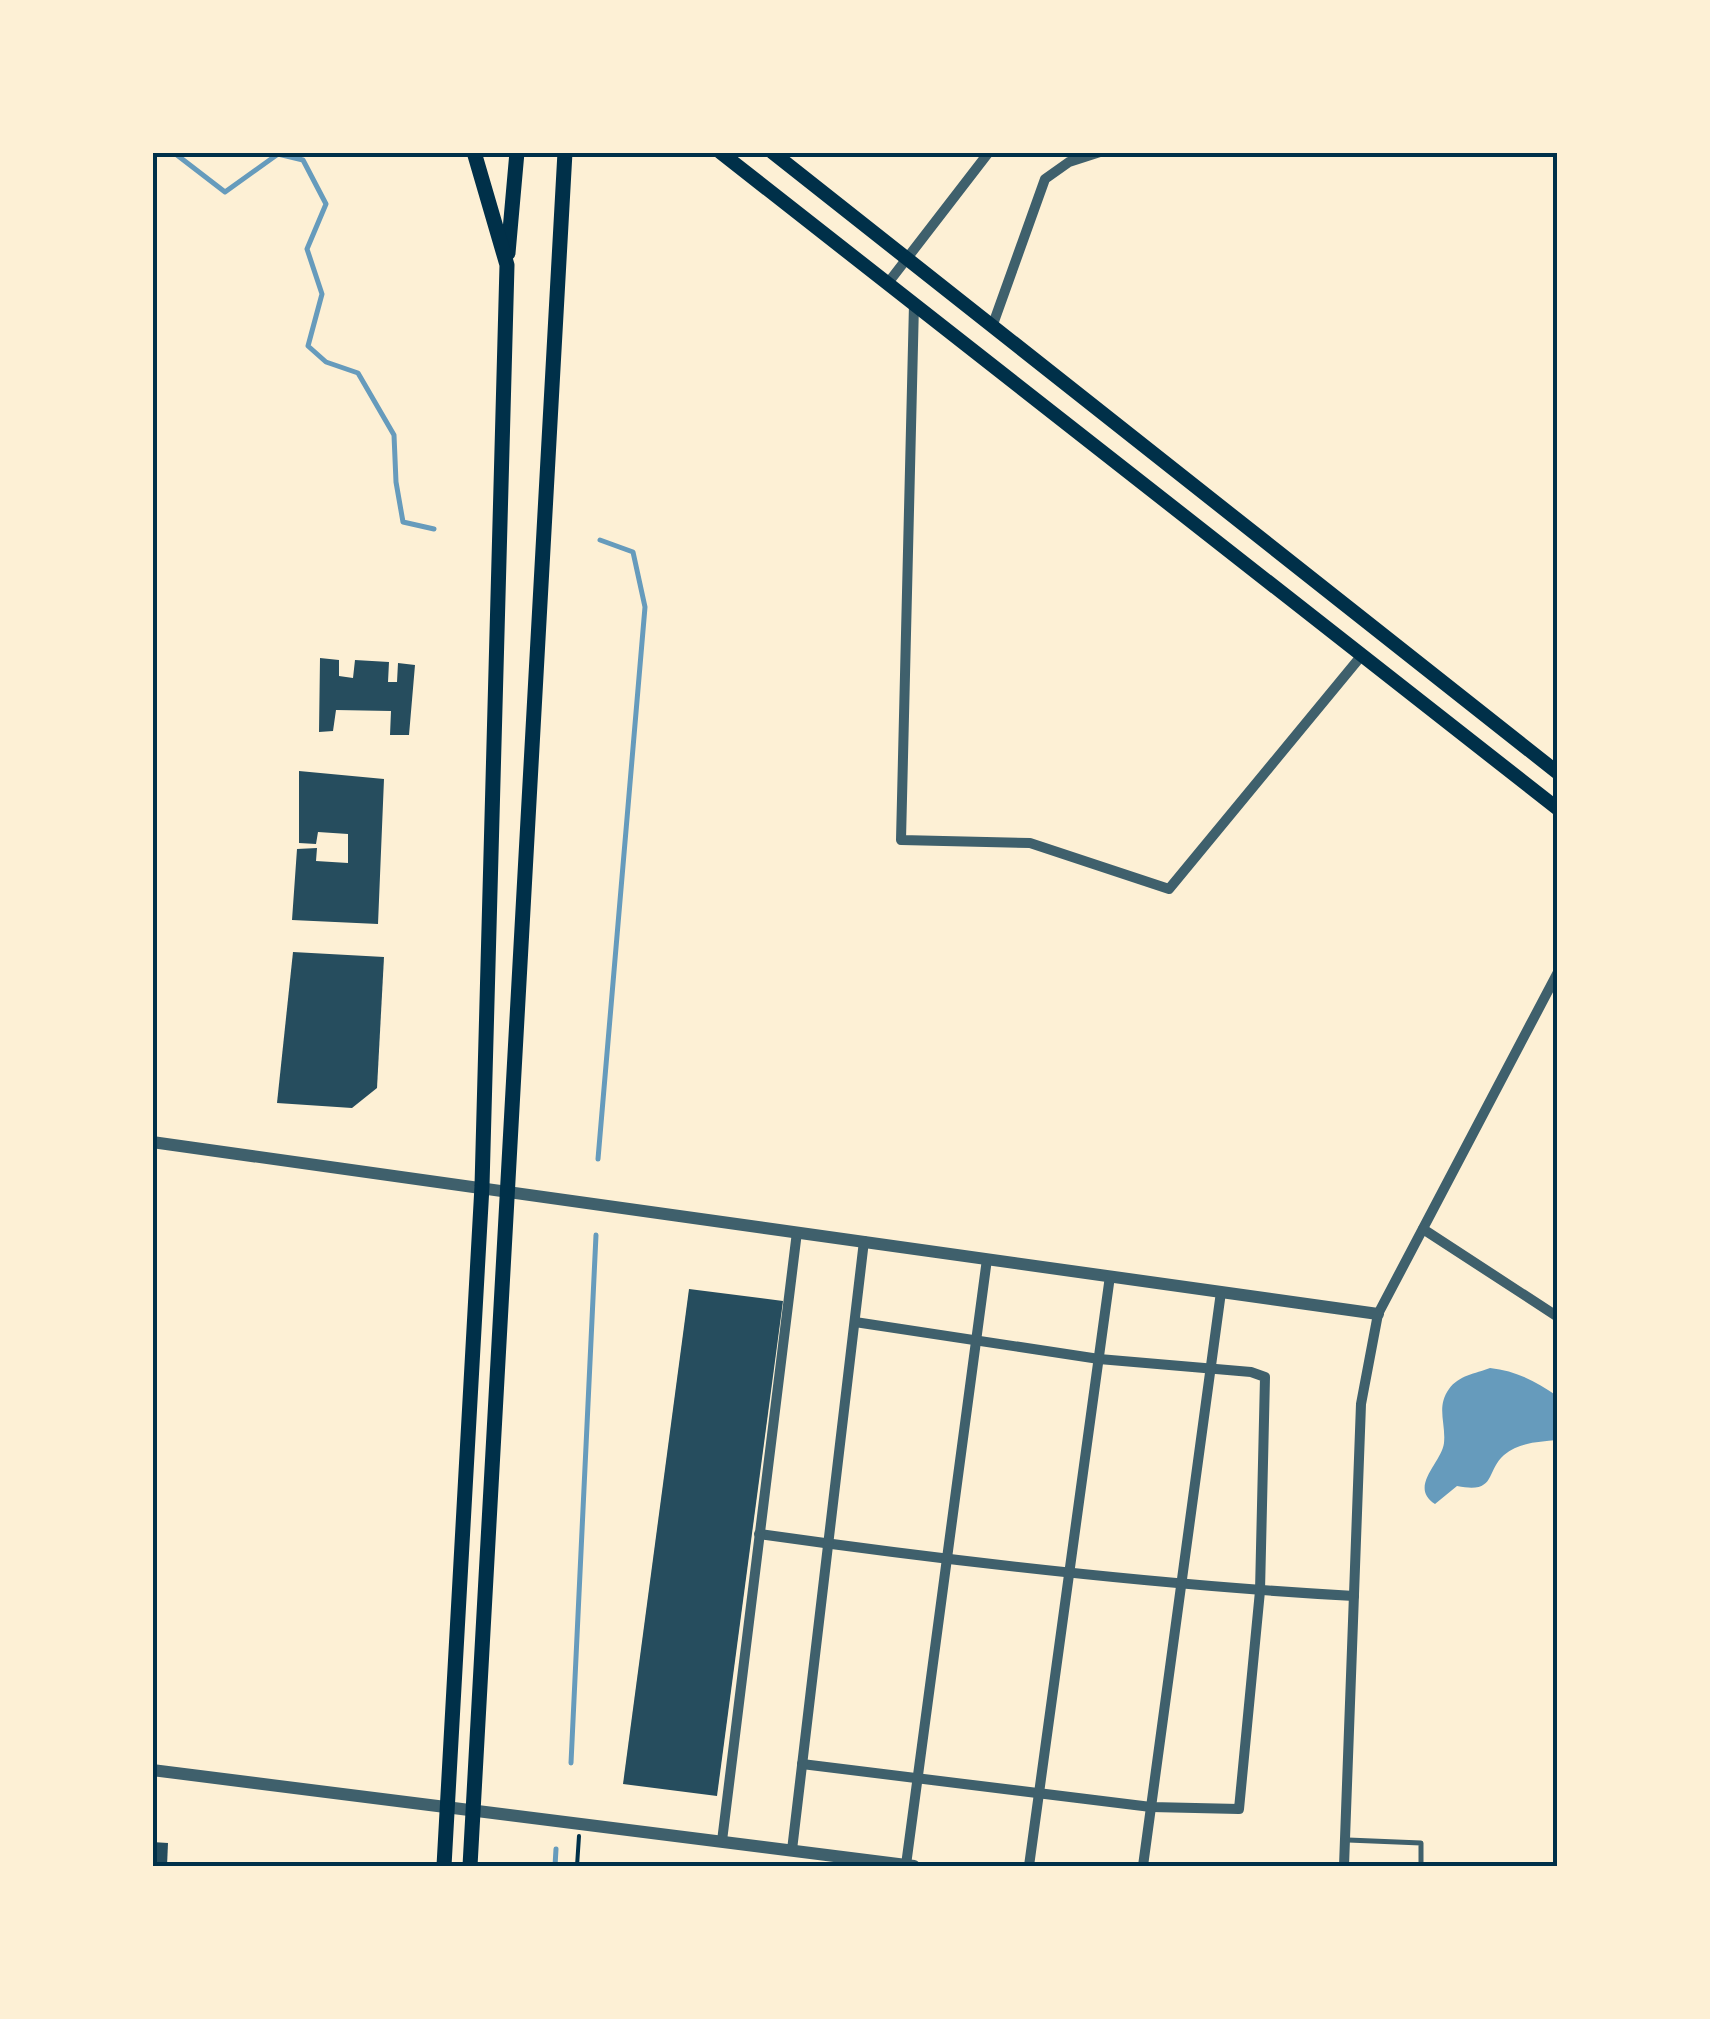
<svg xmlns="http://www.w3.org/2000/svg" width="1710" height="2019" viewBox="0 0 1710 2019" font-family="Barlow,sans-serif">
	<rect width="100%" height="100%" fill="#fdf0d5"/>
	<!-- water -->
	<path fill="#669bbc" d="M1490,1368c26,3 46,13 67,28v44c-18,2 -38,2 -53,15 -19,17 -7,39 -47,31l-22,18c-27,-17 7,-42 9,-61 2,-20 -8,-36 5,-54 10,-14 26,-15 41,-21z"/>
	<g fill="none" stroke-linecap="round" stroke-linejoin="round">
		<!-- stream -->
		<g stroke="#669bbc" stroke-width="5">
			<polyline points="173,152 225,192 278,154 303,160 326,204 307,249 322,294 308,346 326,362 358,373 394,435 396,482 403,522 434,529"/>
			<polyline points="598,1159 645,607 633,552 600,540"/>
			<polyline points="571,1763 596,1235"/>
			<polyline points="555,1866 556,1849"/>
		</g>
	</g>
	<!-- building -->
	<g fill="#264d5e">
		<polygon points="320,658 339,660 339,676 353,678 355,660 389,662 388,682 397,682 398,663 415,665 409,735 390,735 391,711 336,710 333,731 319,732"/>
		<polygon points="299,771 384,779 378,924 292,920 297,849 317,848 316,861 348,863 348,834 318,832 316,844 299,843"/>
		<polygon points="293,952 384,957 377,1088 352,1108 277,1103"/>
		<polygon points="689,1289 783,1301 717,1796 623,1784"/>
		<polygon points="152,1842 168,1843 167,1866 152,1866"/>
	</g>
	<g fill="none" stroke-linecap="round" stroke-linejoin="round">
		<!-- path -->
		<polyline stroke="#003049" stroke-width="4" points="577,1866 579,1836"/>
		<!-- service -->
		<polyline stroke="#3f606c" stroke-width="5" points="1348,1840 1421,1843 1421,1866"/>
		<!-- minor -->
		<g stroke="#3f606c" stroke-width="10">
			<polyline points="888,283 989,152"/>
			<polyline points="914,304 901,840 1030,843 1169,889 1362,655"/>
			<polyline points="992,327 1045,179 1069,162 1100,152"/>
			<polyline points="1423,1229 1558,1317"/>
			<path d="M759,1534c198,28 396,51 595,62"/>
			<polyline points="802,1764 1151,1807 1239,1809 1260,1591 1265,1377 1251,1372 1099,1359 855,1322"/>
			<polyline points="722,1841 797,1232"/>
			<polyline points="792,1850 864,1241"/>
			<polyline points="906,1865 987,1259"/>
			<polyline points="1029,1866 1110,1276"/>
			<polyline points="1143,1866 1221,1292"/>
			<polyline points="1344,1866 1361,1404 1378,1314 1558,972"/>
		</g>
		<!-- tertiary -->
		<g stroke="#3f606c" stroke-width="12">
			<polyline points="152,1142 1378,1314"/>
			<polyline points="152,1770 914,1866"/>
		</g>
		<!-- secondary -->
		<g stroke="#003049" stroke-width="14">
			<polyline points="720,152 1558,809"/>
			<polyline points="772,152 1558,773"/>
		</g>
		<!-- primary -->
		<g stroke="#003049" stroke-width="15">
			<polyline points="508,253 517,152"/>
			<polyline points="444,1866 482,1186 507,265 474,152"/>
			<polyline points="470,1866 565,152"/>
		</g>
	</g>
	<!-- border -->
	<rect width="1710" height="2019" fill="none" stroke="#fdf0d5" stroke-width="310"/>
	<rect x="155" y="155" width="1400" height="1709" fill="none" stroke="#003049" stroke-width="4"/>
</svg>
